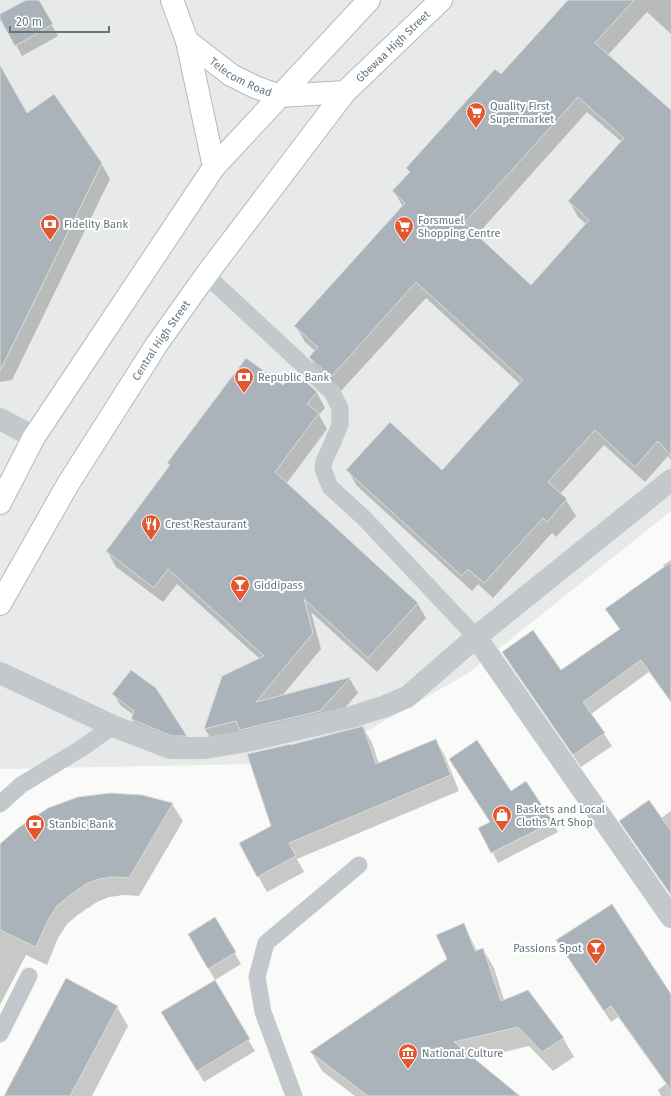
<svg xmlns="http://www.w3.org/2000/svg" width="671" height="1096" viewBox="0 0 671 1096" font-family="'Fira Sans',sans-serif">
	<rect width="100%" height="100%" fill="#fafaf8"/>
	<!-- built -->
	<polygon fill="#e8e9e9" points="0,0 671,0 671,511 467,674 311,763 0,769"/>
	<!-- shadow -->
	<g fill="#0003" fill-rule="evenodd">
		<polygon points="28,0 38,0 58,36 22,56 0,15"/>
		<path d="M570,0h101v34l-24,-22 -40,44 64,55v349l-3,-4 -23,26 -41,-37 -44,49 6,6 10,16 -20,21 -4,-4 -59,65 -15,-14 -6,7 -115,-105 -9,-16 94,1 78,-87 -94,-86 -86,94 -21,-19 -9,-16 5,-6 -10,-9 -9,-16 107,-119 -9,-16 16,-18 -3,-5 94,-92zM587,112l35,30 -53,59 9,16 8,7 -55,62 -55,-50z"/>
		<polygon points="0,67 27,115 101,163 110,179 12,380 0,382"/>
		<polygon points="295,373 317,393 325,408 319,415 327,429 286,484 417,603 426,618 377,672 311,612 321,649 281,697 350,679 358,693 329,726 214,744 205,729 223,677 260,659 177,584 163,602 116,567 107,551 170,466 168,463 283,387"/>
		<polygon points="671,560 671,689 665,694 649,672 591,714 612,746 581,767 510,665 503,652 561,672 620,630 606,609 665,568 663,565"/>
		<polygon points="131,671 158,691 192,746 138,730 132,719 134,715 120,705 114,694"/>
		<polygon points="363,727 372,743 379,764 436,740 445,756 459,791 297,859 304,872 267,892 258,876 272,827 248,754 291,745 291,746"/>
		<polygon points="511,792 552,822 558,832 498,863 480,828 491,823"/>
		<polygon points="172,804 183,821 139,896 124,895 109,897 97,902 79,914 67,924 58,938 47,965 26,955 0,1005 0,845"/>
		<polygon points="671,811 671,896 628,834 620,821 661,818"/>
		<polygon points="215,919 241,964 215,980 189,935"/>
		<polygon points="464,925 477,951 483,949 494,968 504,1000 563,1038 574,1057 553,1071 529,1046 473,1059 518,1096 355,1096 322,1071 311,1052 448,960"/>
		<polygon points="564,951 671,995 671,1096 661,1096 658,1090 666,1084 618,1017 611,1022"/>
		<polygon points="214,982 255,1051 204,1082 163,1012"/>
		<polygon points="117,1007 128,1026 92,1096 6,1096"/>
	</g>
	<!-- building -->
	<g fill="#aab3b9" stroke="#dcdcda" fill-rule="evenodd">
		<polygon points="26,0 39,0 53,24 15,46 0,19 0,14"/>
		<path d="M568,0h66l-39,43 76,67v346l-13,-15 -23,26 -40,-37 -47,52 19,17 -20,23 -4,-4 -59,65 -16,-14 -6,7 -116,-106 44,-48 52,48 81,-90 -107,-98 -85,95 -22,-20 9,-10 -24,-21 111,-123 -13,-12 18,-19 -4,-4 89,-99 6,5zM578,97l46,41 -56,63 21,19 -58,65 -67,-62z"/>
		<polygon points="0,65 27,113 54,94 102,163 0,371"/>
		<polygon points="246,358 283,385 295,372 317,392 307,404 319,413 275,472 418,603 368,658 304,599 313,633 256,702 351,677 320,711 240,730 236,721 204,729 222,676 264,656 168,569 154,588 106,551 170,465 167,463"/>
		<polygon points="671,562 671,702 641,660 583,702 605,733 573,755 502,652 533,630 561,670 620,629 605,609"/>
		<polygon points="131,670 156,688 187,736 172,736 131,719 134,711 112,694"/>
		<polygon points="363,726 376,764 436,739 451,775 289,843 296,856 257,877 239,843 271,826 247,754 291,744 290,745"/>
		<polygon points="477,740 511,791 526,781 553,822 491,853 478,828 490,822 449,759"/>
		<polygon points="110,793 142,795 173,803 129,878 113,877 99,879 86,884 69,896 57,906 48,920 36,947 0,930 0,844 18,828 48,808 78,797"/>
		<polygon points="649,800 671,831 671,895 619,821"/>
		<polygon points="612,904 671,994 671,1090 611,1006 604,1011 556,940"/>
		<polygon points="215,917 236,952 208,969 188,934"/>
		<polygon points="464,923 475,951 483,948 501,1001 528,990 564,1038 542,1052 518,1027 454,1042 520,1096 368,1096 310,1052 447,959 436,935"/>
		<polygon points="66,978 118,1006 70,1096 4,1096"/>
		<polygon points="215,980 250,1039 197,1071 161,1012"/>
	</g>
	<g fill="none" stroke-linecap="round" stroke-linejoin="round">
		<!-- primary casing -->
		<g stroke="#b5babe" stroke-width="24">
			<g id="primary">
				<path id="s1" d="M172,0l15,41 44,34 24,12 25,9 65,-4 96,-92"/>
				<polyline points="280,96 369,0"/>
			</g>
		</g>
		<!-- highway casing -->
		<g stroke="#b4b9bd" stroke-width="24">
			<g id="highway">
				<polyline points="187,41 214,167"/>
				<polyline points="0,503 34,437 214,167 280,96"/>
				<path id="s2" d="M0,604l68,-120 89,-140 49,-69 139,-183"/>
			</g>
		</g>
		<!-- lane -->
		<g stroke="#c3c8cc" stroke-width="17">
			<polyline points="206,275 332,392 340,408 340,425 332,444 324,461 323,469 330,487 364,518 476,637"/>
			<polyline points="0,804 21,785 82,748 113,726"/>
			<polyline points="0,1034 29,976"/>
			<polyline points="294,1096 263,1012 257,977 266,943 359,865"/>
		</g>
		<!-- street -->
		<g stroke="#c3c8cc" stroke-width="22">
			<polyline points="0,419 34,437"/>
			<polyline points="476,637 671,917"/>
			<polyline points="0,673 113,726 170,748 205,748 242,742 351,717 383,707 407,697 476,637 671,480"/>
		</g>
		<!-- primary -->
		<use href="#primary" stroke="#fff" stroke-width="22"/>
		<!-- highway -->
		<use href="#highway" stroke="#fff" stroke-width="22"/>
	</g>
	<!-- icons -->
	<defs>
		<g id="supermarket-pin" transform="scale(1)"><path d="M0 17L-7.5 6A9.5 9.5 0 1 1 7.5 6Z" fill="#e4572e" stroke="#fff"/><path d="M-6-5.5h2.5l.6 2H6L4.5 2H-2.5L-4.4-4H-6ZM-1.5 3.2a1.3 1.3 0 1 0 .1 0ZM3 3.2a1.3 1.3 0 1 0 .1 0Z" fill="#fff"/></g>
		<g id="bank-pin" transform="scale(1)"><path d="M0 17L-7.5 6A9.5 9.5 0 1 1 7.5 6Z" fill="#e4572e" stroke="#fff"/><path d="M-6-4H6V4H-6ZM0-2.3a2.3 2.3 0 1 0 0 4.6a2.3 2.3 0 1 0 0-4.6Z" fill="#fff"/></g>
		<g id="restaurant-pin" transform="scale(1)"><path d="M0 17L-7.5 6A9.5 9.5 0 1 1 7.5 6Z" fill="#e4572e" stroke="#fff"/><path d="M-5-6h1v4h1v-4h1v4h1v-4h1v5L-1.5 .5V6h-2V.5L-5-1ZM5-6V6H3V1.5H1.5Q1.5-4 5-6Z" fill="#fff"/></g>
		<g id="bar-pin" transform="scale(1)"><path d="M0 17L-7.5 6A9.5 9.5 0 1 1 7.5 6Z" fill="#e4572e" stroke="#fff"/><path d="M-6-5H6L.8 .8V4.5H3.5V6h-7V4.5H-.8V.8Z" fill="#fff"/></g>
		<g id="shop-pin" transform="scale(1)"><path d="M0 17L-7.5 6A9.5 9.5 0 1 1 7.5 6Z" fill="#e4572e" stroke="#fff"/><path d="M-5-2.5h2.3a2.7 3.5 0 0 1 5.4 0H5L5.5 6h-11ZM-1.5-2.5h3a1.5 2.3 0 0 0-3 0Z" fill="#fff"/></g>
		<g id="museum-pin" transform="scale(1)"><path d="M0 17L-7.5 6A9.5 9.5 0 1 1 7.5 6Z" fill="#e4572e" stroke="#fff"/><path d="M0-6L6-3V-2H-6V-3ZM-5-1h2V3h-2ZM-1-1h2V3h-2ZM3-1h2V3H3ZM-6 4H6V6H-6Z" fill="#fff"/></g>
	</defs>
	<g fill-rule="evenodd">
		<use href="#supermarket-pin" x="476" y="112"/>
		<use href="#bank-pin" x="50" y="224"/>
		<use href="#supermarket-pin" x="404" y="226"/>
		<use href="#bank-pin" x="244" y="377"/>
		<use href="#restaurant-pin" x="151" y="524"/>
		<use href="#bar-pin" x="240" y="585"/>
		<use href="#shop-pin" x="502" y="815"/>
		<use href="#bank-pin" x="35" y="824"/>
		<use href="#bar-pin" x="596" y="948"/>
		<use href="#museum-pin" x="408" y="1053"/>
	</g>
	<g text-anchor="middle" stroke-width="4" stroke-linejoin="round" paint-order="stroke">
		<!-- street labels -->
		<g font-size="11" fill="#657683" stroke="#fff">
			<text dy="4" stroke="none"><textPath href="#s1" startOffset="284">Gbewaa High Street</textPath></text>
			<text dy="4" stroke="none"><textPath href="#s1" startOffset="109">Telecom Road</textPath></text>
			<text dy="4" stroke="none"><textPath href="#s2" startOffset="309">Central High Street</textPath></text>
		</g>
		<!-- poi labels -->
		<g font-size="11" fill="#657683" stroke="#fff" text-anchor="start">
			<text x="490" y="110">Quality First<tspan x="490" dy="13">Supermarket</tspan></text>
			<text x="418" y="224">Forsmuel<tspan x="418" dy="13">Shopping Centre</tspan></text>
			<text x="64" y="228">Fidelity Bank</text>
			<text x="258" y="381">Republic Bank</text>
			<text x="165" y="528">Crest Restaurant</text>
			<text x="254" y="589">Giddipass</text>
			<text x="516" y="813">Baskets and Local<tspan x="516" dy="13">Cloths Art Shop</tspan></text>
			<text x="49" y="828">Stanbic Bank</text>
			<text x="582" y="952" text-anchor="end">Passions Spot</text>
			<text x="422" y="1057">National Culture</text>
		</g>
	</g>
	<!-- scale -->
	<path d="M10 26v6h99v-6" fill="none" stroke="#657683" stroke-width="2"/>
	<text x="16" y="26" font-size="12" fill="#657683" stroke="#ffffff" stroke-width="3" paint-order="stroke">20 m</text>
</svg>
